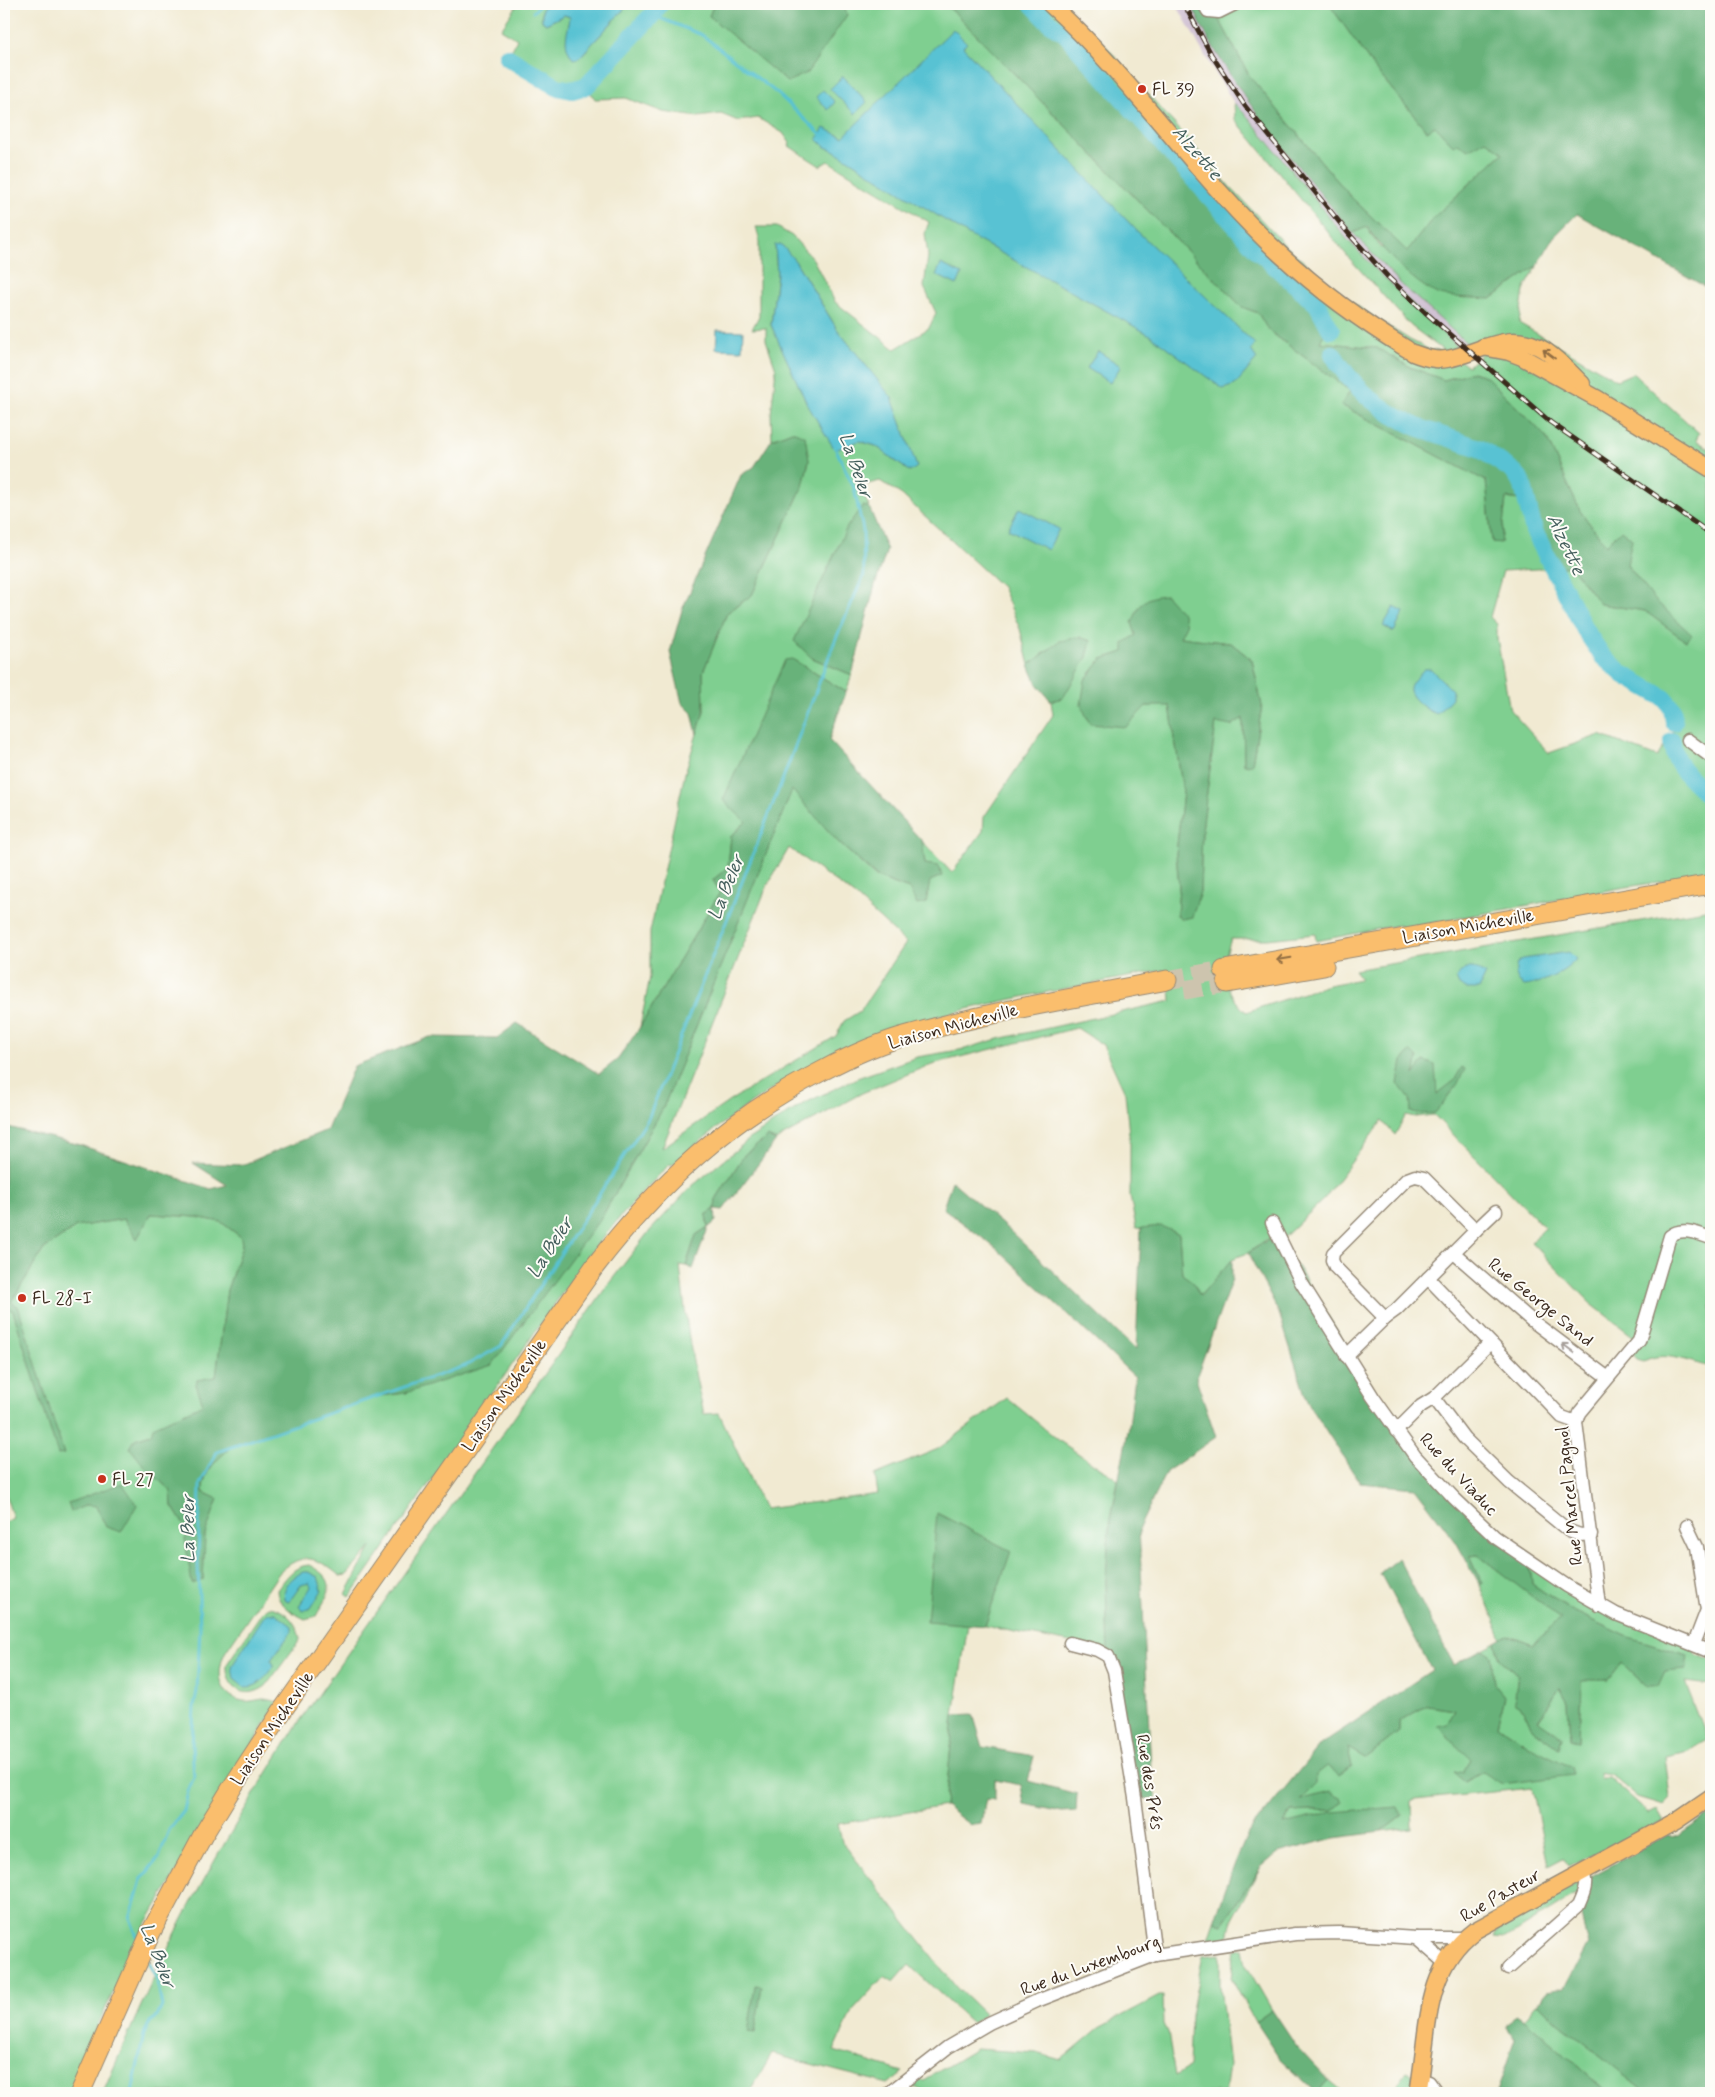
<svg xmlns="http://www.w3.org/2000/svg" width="1715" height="2097" viewBox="0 0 1715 2097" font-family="Mynerve,sans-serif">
	<rect width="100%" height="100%" fill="#fdfcf7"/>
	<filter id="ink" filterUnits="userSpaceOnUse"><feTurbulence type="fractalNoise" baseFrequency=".02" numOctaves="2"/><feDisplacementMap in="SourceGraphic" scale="10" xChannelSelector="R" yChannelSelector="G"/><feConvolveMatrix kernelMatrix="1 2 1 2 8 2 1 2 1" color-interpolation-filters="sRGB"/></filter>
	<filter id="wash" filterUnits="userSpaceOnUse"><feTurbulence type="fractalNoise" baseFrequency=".0096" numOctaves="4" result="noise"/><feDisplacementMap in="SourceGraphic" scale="20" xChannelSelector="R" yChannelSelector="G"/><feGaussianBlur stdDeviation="1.12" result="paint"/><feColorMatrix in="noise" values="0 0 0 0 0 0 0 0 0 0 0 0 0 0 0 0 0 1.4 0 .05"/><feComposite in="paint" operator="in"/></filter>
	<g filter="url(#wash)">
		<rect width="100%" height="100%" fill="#f1ead2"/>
		<!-- industrial -->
		<polygon fill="#cebed1" points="1176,4 1191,4 1224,65 1254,110 1353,233 1401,284 1468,344 1458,347 1396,291 1346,238 1249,118 1234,103 1209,63"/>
		<!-- green -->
		<g fill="#7fcf90" stroke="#5d7c57" fill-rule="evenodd">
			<path d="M518,4h29l-5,5v12l4,3 18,-9 6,2 -1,9 10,32 50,-54h85l-5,12 138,-1 -4,-11h100l11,8 288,295 16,6 10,17 82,61 -9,14 145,76 6,61h9l5,-44 20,3 8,30 19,37 18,-2 29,38 45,7 41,30 -59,-76 -21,-20 -26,-34 -34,-74 -60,-61 -14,-4 -28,8 -34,-13 -33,-19 -57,-6 -3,-38 -60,-54 -193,-218 -13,-8 -19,-20h29l42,39 127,144 56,59 62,54 62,40 20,10 14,1 -33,-25 -62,-68 -114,-139 -1,-16 15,15 97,120 27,29 85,80 -12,5 22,14 13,-10 -80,-72 -48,-51 13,-6 14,20 111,52 47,-34 -14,25 -5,33 98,57 16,-7 66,60 -3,7 15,10v424l-91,14 -220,41 -1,-4 -83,16 -1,-7 -47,5h-37c-11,29 -8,52 15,73l82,-27 33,-6 -7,-9 357,-61v458c-21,-5 -47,-17 -67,-6l-7,-2 -10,-12 7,-10 -44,-34 -59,-61 14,-14 -111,-113 -19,2 -9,-2 -11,20 -13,-14 -58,78 -44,42 -13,-2 -19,14 -16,6 -32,37 -7,-14 -11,-7 -3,-41 -43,-6 -6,-32v-52l-5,-51 -22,-48 -26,-17 -145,36 -70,29 -86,47 -8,-2 -23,16 -29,45 -1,10 -9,6 2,12 -12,8 -10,31 -6,-1c5,50 12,100 24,149l15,-1 45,96 114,-15 -3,-19 63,-26 69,-51 54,44 57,38 -9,49 -3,51 2,76 -38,-13 -85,-17 25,-75 -83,69 41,4 -14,91 -9,91 -107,18 4,18 114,145 29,28 -13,8 -63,-58 -15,17 -10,-6 -32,35 -18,40 69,21 -15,12 -116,-30 -23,39h-646c31,-73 63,-146 102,-215 28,-51 59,-100 90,-150l312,-442 40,-52 45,-48 60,-49 51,-33 54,-26 60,-21 48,-8 29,-9 177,-39 -1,-14 -7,-17c-85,17 -172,30 -255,55 -89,27 -167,80 -236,140l-2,-1c-30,30 -58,61 -84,95l-236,338 -4,-3 25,-47 -24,28 -7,1c-22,-18 -37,-26 -61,-3l-53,78c-10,18 -9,45 17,50 8,1 12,-1 20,-2 4,0 10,2 15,3l-135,227 -48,102 -25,62h-66v-570l9,-5 -9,-27v-193l7,4 33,-53 32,-22 48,-8 13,19 14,-24 45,3 25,5 20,15 1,9 -15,44 -11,88 -19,2 6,24 -52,30 -16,5 10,28 26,24 1,15 17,27 14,47 2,-45 12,-36 -14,-7c-1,-20 16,-35 30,-46l146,-50 27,-3 197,-178 60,-107 129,-319 47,54 37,34 33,12 16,-25 -3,-23 30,32 31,-42 1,-14 69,-102 -2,-14 12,-4 -3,-56 -31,24 -9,-36 -18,-42 -100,-92 -22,-14 -20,5 9,21 -7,-1 -50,152 40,17 -6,17 -54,-33 -46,163 -15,14 -3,31 -15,13 7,12 -80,135 10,-50v-45l35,-159 19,-62 -1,-39 24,-59 25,-18 51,-109 6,-25 -17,-30 -20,8 -1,-25 5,-45 -10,-29v-12l-14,1 7,-13v-79l-3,-10h21l15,9 21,23 22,43 60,47 34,-21 7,-15 -12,-26 4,-31 -3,-23 4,-11 -101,-61 -8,5 -31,-20 1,-3 -7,-10 -25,-15 -20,3 -17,-7 -23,3 -35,-5 -37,-14 -31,1 -9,-13h-23l-52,-34 6,-13 -16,-10zM775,245l21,17 41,67 73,143 -34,-26 -17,-5 -88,-116 6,-51zM1553,568l32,62 18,27 21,18 40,23 8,10 2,14 -2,19 -4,-1 -11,17 -57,-22 -51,18 -39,-43 -13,-72v-14l-7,-7 13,-46zM1136,635l44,2 51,6 21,17 10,46 -10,57 -8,1 -1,-47 -27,6 -14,107 -2,62 -23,23 2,-29 -3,-32 7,-62 -13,-87 -24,1 -61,-26 17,-21 22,-7zM789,848l65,47 52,48 -46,68 -16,10 -8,15 -105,64 -69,48 105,-262z"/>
			<polygon points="1247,4 1329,4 1375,69 1427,131 1435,126 1454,145 1458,143 1486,140 1503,153 1434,217 1407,252 1352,198 1250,77 1219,19"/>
			<polygon points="1478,1555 1562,1619 1533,1644 1509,1635 1502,1639 1480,1585 1482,1583 1470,1556"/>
			<polygon points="1529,1560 1567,1586 1693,1644 1695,1654 1711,1661 1711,1685 1685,1682 1708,1740 1688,1751 1665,1756 1670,1798 1663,1805 1637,1797 1612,1776 1599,1772 1600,1778 1609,1778 1649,1814 1657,1810 1664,1822 1569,1866 1563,1858 1548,1866 1532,1788 1415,1800 1411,1802 1412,1828 1381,1832 1402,1816 1284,1824 1291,1812 1331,1810 1300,1800 1316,1775 1347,1747 1365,1758 1399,1732 1399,1721 1428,1705 1455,1709 1447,1725 1438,1726 1471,1759 1463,1772 1465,1782 1529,1746 1497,1725 1504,1696 1494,1684 1491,1655 1483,1649 1496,1642 1500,1659 1518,1675 1514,1703 1524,1710 1533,1729 1559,1748 1562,1737 1537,1721 1560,1688 1568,1702 1570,1738 1579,1740 1581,1679 1609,1680 1622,1663 1647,1687 1687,1655 1626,1636 1569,1609 1532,1584"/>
			<path d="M309,1565c30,16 21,26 7,51l-11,3c-12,-6 -27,-14 -28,-29 9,-12 16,-24 32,-25z"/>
			<path d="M269,1607c17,2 29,17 31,33l-34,46c-20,15 -41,3 -39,-22l35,-52z"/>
			<polygon points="1260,1868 1232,1919 1228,1938 1207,1941 1214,1921 1222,1924"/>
			<polygon points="1586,1877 1584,1894 1573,1896 1506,1938 1495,1937 1499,1927"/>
			<polygon points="1243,1949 1246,1965 1272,2010 1255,2022 1231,1978 1235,1950"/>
			<polygon points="1220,1953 1220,1986 1229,2066 1225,2093 930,2093 911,2086 920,2079 924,2080 976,2049 1037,2053 1061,2060 1099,2028 1159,1996 1163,1996 1164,2024 1168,2032 1175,2076 1189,2067 1191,2015 1203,1955"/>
			<polygon points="1536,2004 1647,2093 1608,2093 1524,2019"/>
			<polygon points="1407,2072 1421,2079 1418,2093 1388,2093"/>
			<polygon points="1328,2080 1344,2093 1317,2093"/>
		</g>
		<!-- forest -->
		<g fill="#67b27a" stroke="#516e4c">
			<polygon points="714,4 843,4 847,15 807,73 787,82 709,16"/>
			<polygon points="943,4 1032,4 1051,24 1064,32 1257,250 1317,304 1329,324 1320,342 1377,348 1410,367 1444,380 1472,372 1486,376 1546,437 1580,511 1606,545 1621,530 1632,539 1627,565 1655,600 1692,635 1686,641 1645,611 1600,604 1571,566 1553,568 1534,531 1526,501 1506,498 1501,543 1492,542 1486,481 1341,405 1350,391 1268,330 1258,313 1242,307 954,12"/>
			<path d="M1191,4h13l4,7 11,8 31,58 102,121 55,53 27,-34 69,-64 -17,-13 -18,10 -10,-7 -4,3 -19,-20 -8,5 -52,-62 -46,-65h382v286l-134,-76 -24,24 -15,27 -47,34c-12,-1 -45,-1 -54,-5 -26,-13 -54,-43 -70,-67l-14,6c-59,-72 -123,-143 -162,-229z"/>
			<polygon points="792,431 805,436 809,460 803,486 752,595 727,613 703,672 704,711 697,734 692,713 682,703 670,652 682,610 741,475 754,467 772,439"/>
			<polygon points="862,506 869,507 887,550 875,585 852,675 812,658 794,641 847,527"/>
			<path d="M1166,595l17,19 3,11 -6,12 51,6 21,17 10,46 -10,58 -8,1 -1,-47 -12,8 -15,-3 -14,107 -2,62 -8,25 -10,2 -5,-4 2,-29 -3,-32 7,-62 -13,-86h-24l-20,21 -36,-3 -9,-19 4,-25 17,-21 22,-7v-9l12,-8 -4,-12c8,-19 12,-27 34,-28z"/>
			<polygon points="1080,637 1091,641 1087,657 1063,698 1051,701 1037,684 1029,665 1060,641"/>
			<path d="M792,659l54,33 -17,48 93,101 3,23 14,2 3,10 -12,5 -4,22 -9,2 -8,-16 -32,-12 -38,-34 -47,-53 -129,318 -60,107 -111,150 -86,28 -27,3 -146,50c-14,11 -31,26 -30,46l15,7 -13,36 -2,45 -11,4 -7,-45 4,-6 -17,-27 -1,-15 -26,-24 -15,-19 5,-9 16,-5 2,-7 50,-23 -7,-19 1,-5 19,-3 11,-87 15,-44 -1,-9 -20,-15 -25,-5 -45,-3 -14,25 -13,-20 -48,8 -32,22 -33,53 7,4 46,148 -6,1 -45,-144 -9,-5v-180l73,18 134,45 16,-4 -34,-22 49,2 85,-35 27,-64 76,-29 67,1 20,-15 82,51 19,-15 22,-32 80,-135 -7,-12 15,-13 3,-31 15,-14 -23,-22 62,-140z"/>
			<polygon points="1411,1051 1418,1058 1414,1075 1424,1061 1435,1065 1437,1094 1454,1081 1462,1067 1465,1069 1457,1085 1435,1113 1416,1114 1411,1112 1410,1099 1398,1084 1402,1061"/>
			<polygon points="768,1137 776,1141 723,1210 715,1209 716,1221 708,1228 693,1269 686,1266 696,1235 708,1227 706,1215 715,1209 716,1199 745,1154"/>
			<polygon points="952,1181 1011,1232 1136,1350 1141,1228 1161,1226 1179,1234 1182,1274 1193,1282 1200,1296 1232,1259 1232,1279 1196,1378 1216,1437 1166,1472 1139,1528 1152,1789 1156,1794 1156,1799 1135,1798 1108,1656 1106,1580 1109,1529 1129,1426 1135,1377 997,1249 943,1208"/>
			<polygon points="1277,1234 1415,1456 1529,1560 1532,1584 1569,1609 1626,1636 1688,1655 1686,1670 1665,1672 1658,1687 1647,1687 1622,1663 1609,1680 1581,1680 1579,1740 1570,1738 1568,1702 1560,1688 1537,1720 1562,1737 1559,1748 1533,1729 1524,1710 1514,1703 1518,1675 1500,1659 1496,1642 1508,1635 1533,1644 1561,1619 1478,1555 1470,1556 1482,1584 1480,1585 1456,1542 1415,1488 1360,1483 1307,1401 1279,1313 1248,1253"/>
			<polygon points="122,1483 137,1505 121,1532 106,1527 96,1506 87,1505 71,1512 68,1503"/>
			<polygon points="937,1513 1011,1551 985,1626 927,1621"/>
			<polygon points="1398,1558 1454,1665 1483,1649 1491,1655 1494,1684 1504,1696 1497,1725 1529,1746 1571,1767 1573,1775 1502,1784 1483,1772 1465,1782 1454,1773 1463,1772 1471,1759 1437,1726 1447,1724 1455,1709 1428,1705 1399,1721 1399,1732 1365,1758 1348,1748 1352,1766 1339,1775 1327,1766 1316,1775 1316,1784 1301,1799 1331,1792 1341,1797 1343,1803 1331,1810 1291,1812 1284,1824 1332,1812 1398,1807 1402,1816 1381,1832 1334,1838 1278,1853 1260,1868 1222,1924 1214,1921 1235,1863 1248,1833 1321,1744 1432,1670 1380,1573"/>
			<polygon points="973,1714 983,1747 1034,1756 1028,1781 1077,1794 1076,1811 1062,1812 1024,1804 1021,1785 995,1780 995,1800 986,1799 981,1823 970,1825 945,1806 954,1715"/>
			<polygon points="1711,1813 1711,2093 1647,2093 1536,2004 1547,1991 1565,1988 1588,1944 1578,1906 1586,1879 1667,1835 1678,1836"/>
			<polygon points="755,1985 762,1986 755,2033 748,2032"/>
			<polygon points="1272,2010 1296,2046 1328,2080 1317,2093 1279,2058 1255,2022"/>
			<polygon points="1516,2014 1524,2019 1608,2093 1497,2093 1515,2038 1506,2026"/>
		</g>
		<!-- water -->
		<g fill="#58c2d3" stroke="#4a7678">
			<path d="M547,4h82l-50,54 -6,1c-12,-17 -5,-24 -3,-42l-6,-2 -18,9 -4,-3v-12z"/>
			<polygon points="953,29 967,43 963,47 1138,232 1255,344 1251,350 1257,359 1235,385 1223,389 1150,335 970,236 833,150 825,147 817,139 824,128 843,137"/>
			<polygon points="843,76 867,102 855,114 830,89"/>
			<polygon points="823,90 835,102 828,110 816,97"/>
			<polygon points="781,244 796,262 837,329 892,398 917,467 910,472 876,446 859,441 835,450 807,404 771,325 777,274 775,245"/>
			<polygon points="941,264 962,274 957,285 936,275"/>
			<polygon points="717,330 743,331 742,350 716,349"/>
			<polygon points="1098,351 1121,366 1110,383 1087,368"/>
			<polygon points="1019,508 1059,529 1048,550 1008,529"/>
			<polygon points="1394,607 1404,612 1394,632 1383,626"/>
			<path d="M1424,669h7l21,21v8l-15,16c-7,-2 -11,-5 -17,-10 -18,-16 -9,-20 4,-35z"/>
			<path d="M1569,952l7,7c-8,12 -37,26 -52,27 -8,-6 -10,-14 -7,-23l6,-4z"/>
			<polygon points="1467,968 1473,968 1486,974 1479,989 1466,989 1459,985 1456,978 1458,974"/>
			<path d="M303,1572h5l10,5 4,13 -11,18 -9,3 -3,-5 12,-19 -2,-4 -8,2 -12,17 -3,-1c-6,-13 6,-24 17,-29z"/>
			<path d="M269,1613h6l17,13v5l-21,29 3,5c-9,12 -14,23 -30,22l-10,-8 -2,-13 32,-50z"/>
		</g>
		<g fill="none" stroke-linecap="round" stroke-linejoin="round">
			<!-- stream -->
			<g stroke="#58c2d3" stroke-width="3">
				<polyline points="533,12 541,4"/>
				<polyline points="652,15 702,35 778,94 820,134"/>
				<polyline points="139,1942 130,1918 141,1880 159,1857 169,1830 184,1811 188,1791 194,1777 192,1746 194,1707 197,1691 200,1628 198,1563 200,1484 217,1452 465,1366 501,1346 648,1119 782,781 834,643 864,575 863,530 854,488 835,447"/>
				<polyline points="132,2093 144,2034 150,2022 157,2017 162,2006 157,1980 147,1959"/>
			</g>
			<!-- river -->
			<g stroke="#58c2d3" stroke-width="18">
				<polyline points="1032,4 1051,24 1064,32 1257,250 1317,304 1331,330"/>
				<polyline points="507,57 557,87 572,90 586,86 652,15 660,4"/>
				<path d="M1333,354c9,17 19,28 33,41"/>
				<polyline points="1372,400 1393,415 1417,427 1479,448 1513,471 1522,482 1534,531 1585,630 1603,657 1624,675 1664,698 1672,708 1674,722"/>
				<path d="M1672,741c0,25 23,41 39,57"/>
			</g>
		</g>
	</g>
	<g filter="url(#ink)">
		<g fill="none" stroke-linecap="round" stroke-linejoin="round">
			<!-- highway-tunnel -->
			<g stroke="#cdc4ae" stroke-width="19" stroke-dasharray="19 9" stroke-linecap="butt">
				<polyline points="1167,980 1224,970"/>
				<polyline points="1184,990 1227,983"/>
			</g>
			<!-- minor casing -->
			<g stroke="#968a78" stroke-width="15">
				<g id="minor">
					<polyline points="1204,4 1208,11 1219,12 1235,4"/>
					<polyline points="1688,740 1711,757"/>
					<polygon points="1415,1176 1424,1178 1476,1230 1396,1310 1385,1318 1335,1267 1332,1260 1333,1253 1407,1179"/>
					<polyline points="1272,1223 1301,1282 1373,1397 1415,1456 1454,1498 1495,1537 1567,1586 1616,1614 1711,1652"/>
					<polyline points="1476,1230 1496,1211"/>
					<polyline points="1454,1253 1531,1320 1607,1377"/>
					<polyline points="1428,1278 1562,1417 1576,1422"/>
					<polyline points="1346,1356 1385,1318"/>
					<polyline points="1434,1398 1464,1438 1509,1482 1569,1531 1580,1535 1591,1534"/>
					<polyline points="1396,1431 1421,1406 1434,1398 1490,1343"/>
					<polyline points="1687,1526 1697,1547 1707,1610 1694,1644"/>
					<path d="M1599,1606l-23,-184 3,-9 60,-72 31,-105c12,-10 28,-2 41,2"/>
					<polyline points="1070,1643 1097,1650 1108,1656 1114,1671 1135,1798 1155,1955"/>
					<polyline points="1416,1938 1445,1963"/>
					<path d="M1508,1968l70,-62c5,-11 11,-23 4,-35"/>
					<polyline points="1421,2079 1429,2082 1437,2093"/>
					<polyline points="889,2093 948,2047 989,2023 1037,2001 1155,1955 1295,1934 1339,1933 1416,1938 1464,1938"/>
				</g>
			</g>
			<!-- major casing -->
			<g stroke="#968a78" stroke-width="19">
				<g id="major">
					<path d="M1050,4c84,76 147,173 230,250 39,36 81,67 127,95"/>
					<polyline points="1483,347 1509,352 1522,357 1598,399 1711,469"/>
					<path d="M1413,353c11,4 22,8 34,6 34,-6 61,-31 97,-9 14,9 26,22 38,34"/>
					<path d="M1418,2093c11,-57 4,-123 56,-162l202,-110 35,-24"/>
				</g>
			</g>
			<!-- highway casing -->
			<g stroke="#968a78" stroke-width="21">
				<g id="highway">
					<polyline points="1224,970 1711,884"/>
					<polyline points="1227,983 1324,966"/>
					<path d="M80,2093l71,-161 52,-97 30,-49 51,-78 311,-442c64,-83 133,-147 227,-195 28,-15 59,-29 90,-37 84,-24 170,-37 255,-54"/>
				</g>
			</g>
			<!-- minor -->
			<use href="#minor" stroke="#fff" stroke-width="12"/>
			<!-- major -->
			<use href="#major" stroke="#fabe6d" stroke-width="16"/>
			<!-- highway -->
			<use href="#highway" stroke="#fabe6d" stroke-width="19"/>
			<!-- rail casing -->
			<g stroke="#3b2a1e" stroke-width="5">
				<polyline id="rail" points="1184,4 1211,54 1245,106 1349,234 1388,277 1425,312 1550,422 1711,534"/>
			</g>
			<!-- rail -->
			<use href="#rail" stroke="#fdfcf7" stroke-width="3" stroke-dasharray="9" stroke-linecap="butt"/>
		</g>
		<!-- one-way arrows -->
		<defs><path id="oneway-shaft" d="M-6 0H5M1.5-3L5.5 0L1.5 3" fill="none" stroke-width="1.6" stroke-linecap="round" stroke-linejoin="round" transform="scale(1.25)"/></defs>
		<g stroke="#916d42">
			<use href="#oneway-shaft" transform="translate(1549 354) rotate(-143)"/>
			<use href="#oneway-shaft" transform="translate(1284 959) rotate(170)"/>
		</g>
		<use stroke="#a79f9a" href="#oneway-shaft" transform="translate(1568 1348) rotate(-143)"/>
	</g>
	<!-- markers -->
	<g fill="#c8321e" stroke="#fdfcf7" stroke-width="2">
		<circle cx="1142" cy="89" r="5"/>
		<circle cx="22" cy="1298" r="5"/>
		<circle cx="102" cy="1479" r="5"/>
	</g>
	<g text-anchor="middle" stroke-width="4" stroke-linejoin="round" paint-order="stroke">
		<!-- poi labels -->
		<g font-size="18" fill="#3b2a1e" stroke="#fdfcf7" text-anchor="start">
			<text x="1152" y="95">FL 39</text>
			<text x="32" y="1304">FL 28-I</text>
			<text x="112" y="1485">FL 27</text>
		</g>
		<!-- street labels -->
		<g font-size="18" fill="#3b2a1e" stroke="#fdfcf7">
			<text transform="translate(1468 926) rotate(-10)" y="6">Liaison Micheville</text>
			<text transform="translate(953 1026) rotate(-15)" y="6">Liaison Micheville</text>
			<text transform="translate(1541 1302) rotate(39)" y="6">Rue George Sand</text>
			<text transform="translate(504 1395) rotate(-55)" y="6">Liaison Micheville</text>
			<text transform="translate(1459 1474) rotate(47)" y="6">Rue du Viaduc</text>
			<text transform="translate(1569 1496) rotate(-96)" y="6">Rue Marcel Pagnol</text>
			<text transform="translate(272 1728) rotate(-56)" y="6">Liaison Micheville</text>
			<text transform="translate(1150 1782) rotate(81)" y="6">Rue des Prés</text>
			<text transform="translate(1500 1895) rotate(-30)" y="6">Rue Pasteur</text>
			<text transform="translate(1090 1965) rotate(-20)" y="6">Rue du Luxembourg</text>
		</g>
		<!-- water labels -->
		<g font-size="19" font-style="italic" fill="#455f5d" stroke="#fdfcf7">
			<text transform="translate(1198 152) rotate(49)" y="7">Alzette</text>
			<text transform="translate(857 465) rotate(71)" y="7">La Beler</text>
			<text transform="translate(1567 544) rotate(65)" y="7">Alzette</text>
			<text transform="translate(725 887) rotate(-68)" y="7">La Beler</text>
			<text transform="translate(549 1247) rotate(-57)" y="7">La Beler</text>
			<text transform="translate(187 1529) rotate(-90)" y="7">La Beler</text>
			<text transform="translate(159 1955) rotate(69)" y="7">La Beler</text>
		</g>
	</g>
	<!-- margin -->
	<rect width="1715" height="2097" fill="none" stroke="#fdfcf7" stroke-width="20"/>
</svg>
